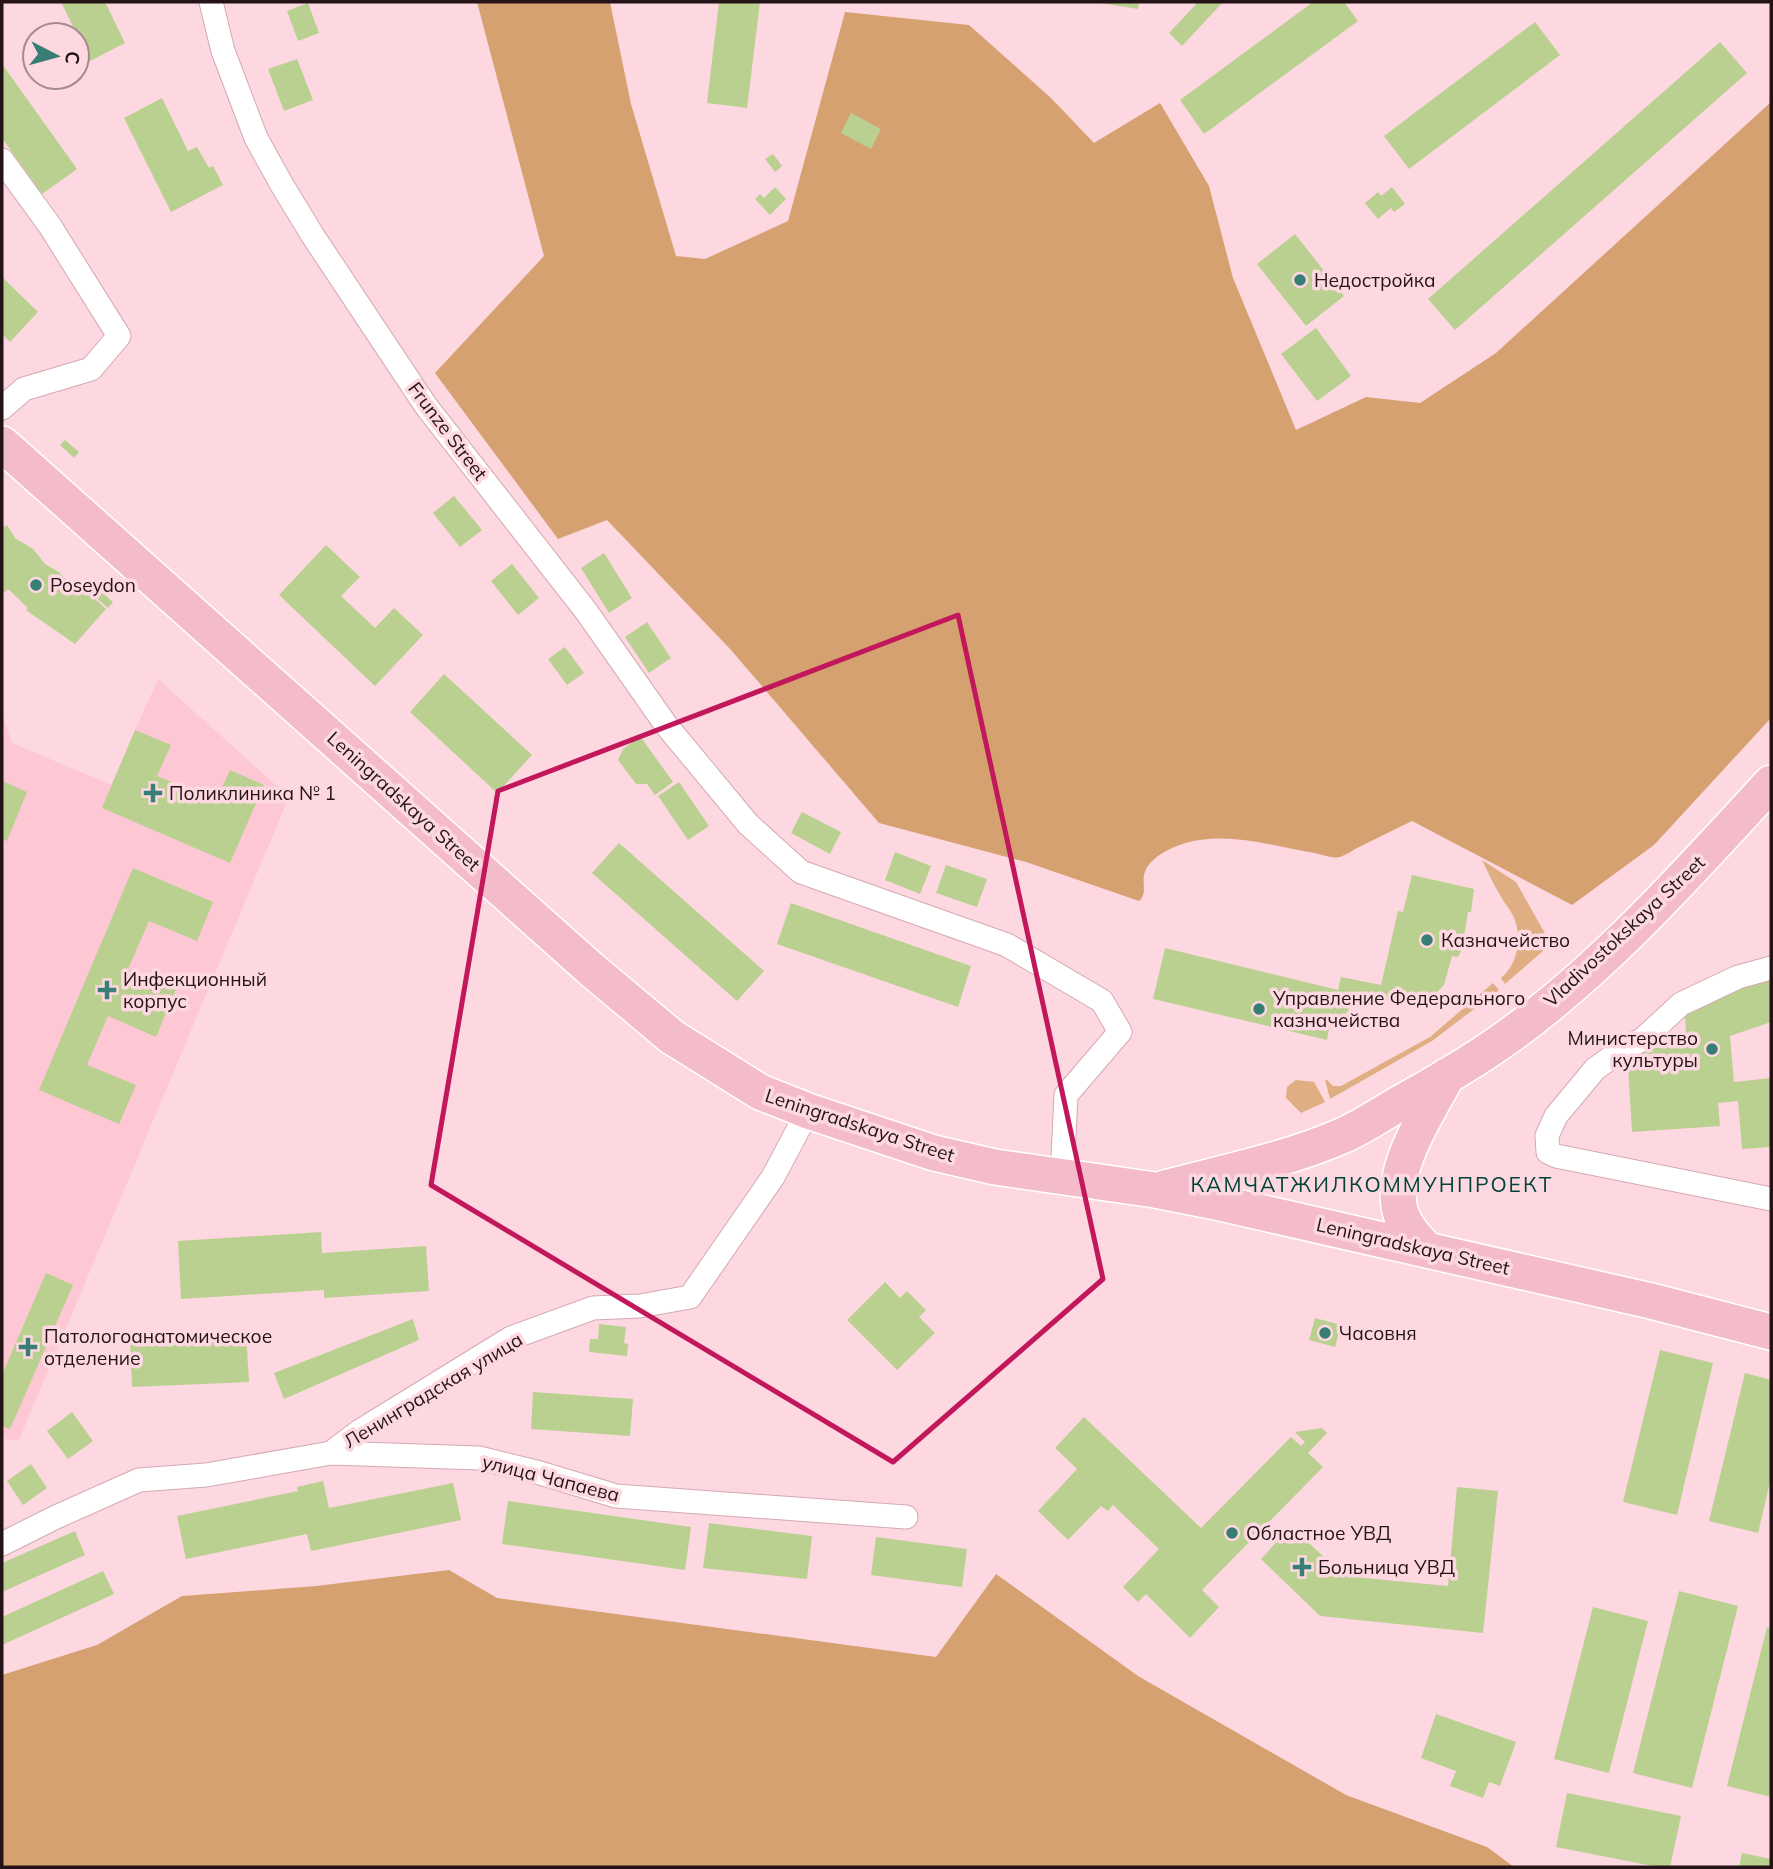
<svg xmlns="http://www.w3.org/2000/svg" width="1773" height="1869" viewBox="0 0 1773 1869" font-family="Mulish,sans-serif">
	<rect width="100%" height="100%" fill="#fdd8e0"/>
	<!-- built -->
	<polygon fill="#fdc7d3" points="158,679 289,797 19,1440 2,1439 2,714 12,743 111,785"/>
	<!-- green -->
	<g fill="#dfae82">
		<path d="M1482,860l34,22 35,62 -46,40 -4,-6c16,-13 22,-40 13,-60 -3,-8 -10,-15 -14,-23 -7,-11 -12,-23 -18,-35z"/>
		<polygon points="1493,983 1499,990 1432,1041 1330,1099 1325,1080 1327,1080 1333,1086 1341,1086 1430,1037"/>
		<polygon points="1296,1080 1314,1082 1325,1102 1301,1113 1286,1098 1287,1087"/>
	</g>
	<!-- forest -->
	<g fill="#d5a171">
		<path d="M477,2h133l21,102 45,152 29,3 83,-38 57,-209 124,13 82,73 43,45 66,-40 49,83 24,92 63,152 70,-33 54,6 76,-50 275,-251v616l-117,127 -82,60 -160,-84c-18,9 -35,17 -53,26 -6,3 -13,8 -19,10 -8,2 -22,-4 -31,-5 -49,-9 -106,-27 -151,4 -26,19 -6,34 -19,45l-113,-39 -147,-39 -148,-173 -124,-130 -49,19 -123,-166 109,-117z"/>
		<polygon points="449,1570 497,1598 936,1657 996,1574 1138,1676 1346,1795 1487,1847 1514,1867 2,1867 2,1675 97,1645 182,1596 316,1586"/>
	</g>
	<!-- building -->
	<g fill="#bad090">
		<polygon points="61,2 105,2 125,43 90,61"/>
		<polygon points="719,2 760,2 747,108 707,103"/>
		<polygon points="1094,2 1139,2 1138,9"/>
		<polygon points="1198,2 1223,2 1182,46 1169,33"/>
		<polygon points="1313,2 1344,2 1358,21 1204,134 1180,100"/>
		<polygon points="308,3 319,33 298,41 287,11"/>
		<polygon points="1535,22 1560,55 1409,169 1384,136"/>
		<polygon points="1720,42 1747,73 1455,330 1428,299"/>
		<polygon points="297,59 313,100 284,111 268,69"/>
		<polygon points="2,64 77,169 42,194 2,138"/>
		<polygon points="162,98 188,151 197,147 209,168 213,166 223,185 171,212 124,118"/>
		<polygon points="851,113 881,129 871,149 841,133"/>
		<polygon points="773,154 782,166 775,172 765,159"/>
		<polygon points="775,187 786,199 770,215 755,199 760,194 764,198"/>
		<polygon points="1392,187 1405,204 1394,212 1391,208 1378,219 1365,203 1378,192 1381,196"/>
		<polygon points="1295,234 1344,296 1306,326 1257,264"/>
		<polygon points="2,277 38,312 10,342 2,334"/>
		<polygon points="1316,328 1351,376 1317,401 1281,354"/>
		<polygon points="65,440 79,452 74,458 60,445"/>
		<polygon points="454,496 482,530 460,547 433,513"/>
		<polygon points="2,525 5,527 7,525 15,538 33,549 45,564 59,572 73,587 77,583 106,609 75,644 26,610 28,608 8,589 4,593 2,590"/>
		<polygon points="326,545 360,577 341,596 375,628 394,608 423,635 375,686 279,595"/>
		<polygon points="604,553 632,598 609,613 581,568"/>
		<polygon points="512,564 539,598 518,615 491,581"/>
		<polygon points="98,589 113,602 108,608 93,595"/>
		<polygon points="647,622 671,658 649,673 625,637"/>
		<polygon points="565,647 584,673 567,685 548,659"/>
		<polygon points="444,674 532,755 497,793 410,712"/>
		<polygon points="135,730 171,745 157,776 216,801 230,770 264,785 230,863 102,808"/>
		<polygon points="640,736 673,782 655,795 647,784 636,784 618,760 623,749"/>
		<polygon points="2,781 27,792 7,841 2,839"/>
		<polygon points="679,782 709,826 688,840 658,796"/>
		<polygon points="802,812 841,832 830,854 791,833"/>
		<polygon points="619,843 764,971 737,1001 592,873"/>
		<polygon points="895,852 931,866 920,894 885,880"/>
		<polygon points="946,865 987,879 977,907 936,893"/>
		<polygon points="133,868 213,902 197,941 149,921 128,969 176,989 156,1037 108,1016 87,1065 136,1085 119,1124 39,1090"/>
		<polygon points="1412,875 1474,889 1471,912 1468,912 1462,949 1458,957 1452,956 1444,985 1432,997 1425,999 1411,996 1395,1006 1388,1000 1358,994 1346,1014 1345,1022 1331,1019 1327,1040 1153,999 1165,948 1338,990 1341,977 1381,985 1398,911 1403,912"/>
		<polygon points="791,903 971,966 958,1007 777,944"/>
		<polygon points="1771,975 1771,1022 1730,1036 1734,1082 1771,1078 1771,1147 1742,1149 1738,1101 1718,1103 1720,1126 1632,1132 1627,1051 1687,1045 1684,1006"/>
		<polygon points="321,1232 322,1253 426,1246 429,1291 324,1298 324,1290 181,1299 178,1241"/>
		<polygon points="46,1273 73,1285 10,1429 2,1426 2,1375"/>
		<polygon points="885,1282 900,1298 907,1291 926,1310 919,1317 935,1333 897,1370 847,1320"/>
		<polygon points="1315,1318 1341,1325 1335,1347 1309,1340"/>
		<polygon points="413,1319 419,1340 284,1399 274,1373"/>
		<polygon points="599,1324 626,1327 624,1343 628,1344 627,1356 589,1352 590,1339 598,1339"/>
		<polygon points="246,1333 249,1382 132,1387 130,1339"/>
		<polygon points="1660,1350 1713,1363 1677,1515 1623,1502"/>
		<polygon points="1745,1373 1771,1380 1771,1478 1758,1533 1709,1521"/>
		<polygon points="533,1392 633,1399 630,1436 531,1429"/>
		<polygon points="72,1412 93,1441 68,1459 47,1431"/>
		<polygon points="1084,1417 1201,1528 1291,1437 1301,1446 1305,1442 1295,1432 1322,1428 1327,1433 1308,1453 1323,1467 1202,1590 1219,1607 1190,1638 1146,1594 1138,1602 1123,1587 1159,1549 1113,1505 1108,1511 1101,1506 1068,1540 1038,1511 1077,1469 1055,1448"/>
		<polygon points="31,1464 47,1488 23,1505 7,1481"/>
		<polygon points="323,1481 329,1508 453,1483 461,1520 311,1551 307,1534 186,1559 177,1516 298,1491 297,1487"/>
		<polygon points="1457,1487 1498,1491 1483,1633 1320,1616 1261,1559 1291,1526 1344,1576 1448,1586"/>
		<polygon points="508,1501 691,1527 685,1570 502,1544"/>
		<polygon points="709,1523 812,1536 807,1579 703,1568"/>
		<polygon points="75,1531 85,1555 2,1592 2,1563"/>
		<polygon points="876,1537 967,1549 962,1587 871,1575"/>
		<polygon points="103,1571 114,1594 2,1645 2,1617"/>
		<polygon points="1679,1591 1738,1606 1692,1788 1633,1773"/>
		<polygon points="1593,1607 1648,1621 1609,1773 1554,1759"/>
		<polygon points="1767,1627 1771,1628 1771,1797 1727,1786"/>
		<polygon points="1436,1714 1516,1742 1500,1786 1489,1782 1483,1798 1450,1786 1456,1771 1421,1758"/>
		<polygon points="1567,1793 1681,1816 1670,1867 1658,1867 1556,1847"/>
		<polygon points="1742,1853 1771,1859 1771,1867 1739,1867"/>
	</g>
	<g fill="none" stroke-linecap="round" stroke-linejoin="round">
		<!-- street casing -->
		<g stroke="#d5a9b2" stroke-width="25">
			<g id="street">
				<polyline points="211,2 223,51 256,138 282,185 313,236 426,406 586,611 666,725 748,824 801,872 1007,945 1102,1001 1120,1032 1066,1095 1062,1178"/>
				<polyline points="2,160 50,226 119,336 91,369 24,389 2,408"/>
				<polyline points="1771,968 1738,977 1681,1004 1642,1040 1624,1048 1595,1069 1556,1116 1547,1136 1548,1152 1556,1156 1771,1199"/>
				<polyline points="331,1453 360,1431 511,1338 593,1308 640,1306 690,1297 773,1177 808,1111"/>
				<polyline points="2,1544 56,1517 139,1480 206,1475 331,1453 479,1458 540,1473 616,1496 906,1517"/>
			</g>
		</g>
		<!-- primary casing -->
		<g stroke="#fff" stroke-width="38">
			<g id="primary">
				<polyline points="2,444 592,970 672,1037 760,1092 808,1111 934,1153 995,1167 1155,1190 1211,1201 1651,1301 1771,1332"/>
				<path d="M1165,1188c60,-16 122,-28 179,-53 20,-9 40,-23 60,-34 32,-18 65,-37 95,-58 101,-70 189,-170 272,-260"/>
				<path d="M1426,1249c-10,-11 -20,-21 -25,-35 -14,-43 27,-101 46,-138"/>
			</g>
		</g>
		<!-- street -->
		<use href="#street" stroke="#fff" stroke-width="23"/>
		<!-- primary -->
		<use href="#primary" stroke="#f4bcca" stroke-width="35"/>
	</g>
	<!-- marked area -->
	<path fill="none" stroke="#c2185b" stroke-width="5" stroke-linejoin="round" d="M958,615l145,664 -210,183 -462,-277 67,-394z"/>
	<!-- markers -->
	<g fill="#387e74" stroke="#fdd8e0" stroke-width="2.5">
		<circle cx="1300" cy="280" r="7"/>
		<circle cx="36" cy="585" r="7"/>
		<path d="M149.5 782.5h7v7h7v7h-7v7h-7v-7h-7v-7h7z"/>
		<circle cx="1427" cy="940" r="7"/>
		<path d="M103.5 979.5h7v7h7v7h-7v7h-7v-7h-7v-7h7z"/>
		<circle cx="1259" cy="1009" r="7"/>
		<circle cx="1712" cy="1049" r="7"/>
		<circle cx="1325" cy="1333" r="7"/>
		<path d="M24.5 1336.5h7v7h7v7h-7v7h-7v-7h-7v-7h7z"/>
		<circle cx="1232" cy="1533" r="7"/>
		<path d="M1298.5 1556.5h7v7h7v7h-7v7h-7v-7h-7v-7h7z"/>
	</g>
	<g text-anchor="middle" stroke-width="7" stroke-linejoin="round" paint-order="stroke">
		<!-- poi labels -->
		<g font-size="19" fill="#241418" stroke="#fdd8e0" text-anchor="start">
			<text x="1314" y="287">Недостройка</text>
			<text x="50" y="592">Poseydon</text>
			<text x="169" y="800">Поликлиника № 1</text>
			<text x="1441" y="947">Казначейство</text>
			<text x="123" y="986">Инфекционный<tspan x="123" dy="22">корпус</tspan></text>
			<text x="1273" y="1005">Управление Федерального<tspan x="1273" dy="22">казначейства</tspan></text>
			<text x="1698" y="1045" text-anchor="end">Министерство<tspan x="1698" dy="22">культуры</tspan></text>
			<text x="1339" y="1340">Часовня</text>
			<text x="44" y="1343">Патологоанатомическое<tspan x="44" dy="22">отделение</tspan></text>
			<text x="1246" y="1540">Областное УВД</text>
			<text x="1318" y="1574">Больница УВД</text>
		</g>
		<!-- street labels -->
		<g font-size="19" fill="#241418" stroke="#fdd8e0">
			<text transform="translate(448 431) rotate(53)" y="7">Frunze Street</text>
			<text transform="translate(404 801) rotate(42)" y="7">Leningradskaya Street</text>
			<text transform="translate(1624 931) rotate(-43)" y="7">Vladivostokskaya Street</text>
			<text transform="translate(860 1125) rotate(18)" y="7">Leningradskaya Street</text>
			<text transform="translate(1413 1246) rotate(13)" y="7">Leningradskaya Street</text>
			<text transform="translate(433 1390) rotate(-31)" y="7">Ленинградская улица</text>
			<text transform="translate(551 1478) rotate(14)" y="7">улица Чапаева</text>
		</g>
		<!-- neighbourhood labels -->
		<g font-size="21" letter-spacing="2" fill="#01423b" stroke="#fdd8e0">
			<text x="1372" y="1192">КАМЧАТЖИЛКОММУНПРОЕКТ</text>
		</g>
	</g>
	<!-- border -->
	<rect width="1773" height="1869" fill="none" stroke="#241418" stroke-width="7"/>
	<!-- north arrow -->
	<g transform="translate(56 56) rotate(96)"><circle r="33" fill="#fdd8e0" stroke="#a68a90" stroke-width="2"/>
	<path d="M0-5L12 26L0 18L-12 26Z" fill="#387e74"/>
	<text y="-10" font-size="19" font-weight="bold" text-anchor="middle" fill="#241418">С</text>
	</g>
</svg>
